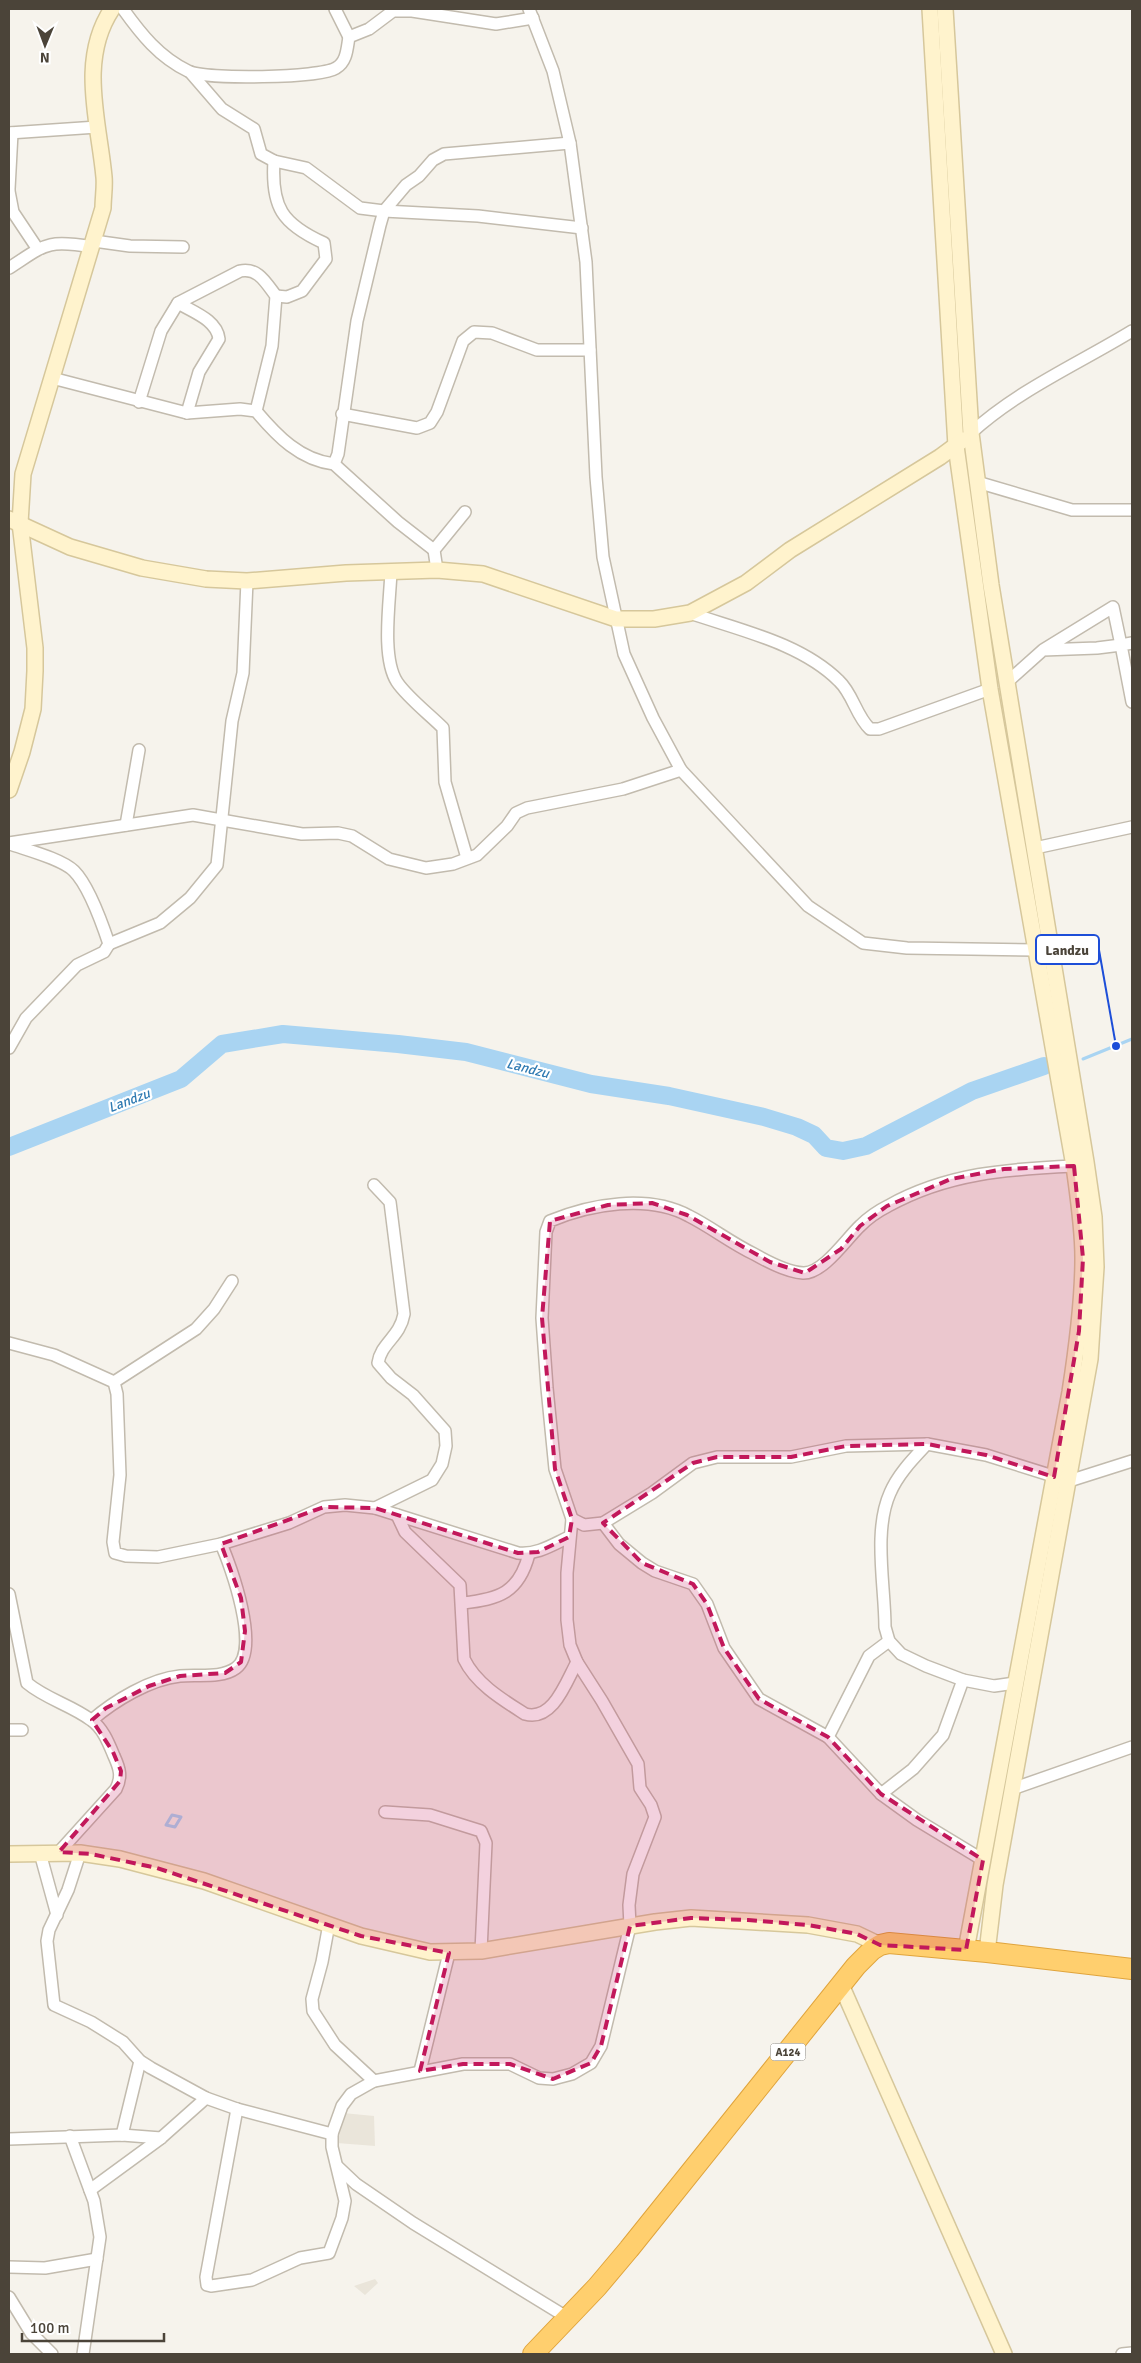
<svg xmlns="http://www.w3.org/2000/svg" width="1141" height="2363" viewBox="0 0 1141 2363" font-family="Signika,sans-serif">
	<rect width="100%" height="100%" fill="#f6f3ec"/>
	<!-- residential -->
	<g fill="#eae5da">
		<polygon points="343,2113 374,2116 375,2146 337,2143"/>
		<polygon points="375,2279 378,2283 365,2295 354,2286"/>
	</g>
	<g fill="none" stroke-linecap="round" stroke-linejoin="round">
		<!-- stream -->
		<g stroke="#a9d4f2" stroke-width="3">
			<polyline points="1083,1059 1132,1039"/>
			<polygon points="172,1815 181,1817 175,1827 166,1825"/>
		</g>
		<!-- river -->
		<polyline stroke="#a9d4f2" stroke-width="18" points="9,1147 181,1079 222,1044 283,1034 398,1044 466,1052 591,1084 669,1096 764,1117 797,1127 814,1135 826,1148 843,1151 866,1146 972,1091 1044,1066"/>
		<!-- street casing -->
		<g stroke="#c2bbae" stroke-width="14">
			<g id="street">
				<path d="M123,9c18,25 36,48 65,62 17,9 132,7 148,-3 11,-6 11,-20 13,-31l20,-8 24,-18h19l84,13 37,-6"/>
				<polyline points="335,9 349,37"/>
				<polyline points="529,9 553,71 570,143 586,262 596,477 603,557 624,654 653,718 681,770 808,906 863,943 907,948 1036,950"/>
				<polyline points="190,72 222,109 254,129 261,154 274,161 306,168 360,208 384,211 478,216 582,228"/>
				<polyline points="9,133 97,127"/>
				<path d="M274,161c-3,46 8,63 50,82l2,16 -24,32 -15,6 -11,-1"/>
				<polyline points="9,189 12,133"/>
				<polyline points="9,191 13,212 37,248"/>
				<polyline points="94,241 130,246 183,247"/>
				<path d="M9,268c36,-23 37,-29 83,-21"/>
				<path d="M178,303c15,9 39,17 41,36l-20,33 -12,41"/>
				<path d="M52,378l135,35 53,-4 16,2c21,25 44,49 78,53l64,58 36,28"/>
				<path d="M139,402l22,-71 17,-28 62,-32c18,-4 26,12 36,25l-4,50 -16,65"/>
				<polyline points="342,414 417,428 430,423 437,412 463,341 474,332 492,333 537,350 590,350"/>
				<path d="M971,433c47,-43 107,-69 161,-102"/>
				<polyline points="334,464 338,454 357,321 380,225 384,211 406,185 419,176 433,160 444,154 570,143"/>
				<polyline points="977,482 1072,510 1132,510"/>
				<polyline points="437,570 434,550 465,512"/>
				<path d="M391,571c-1,30 -10,86 6,111 10,15 33,33 46,46l2,54 22,76"/>
				<path d="M690,613c49,17 111,30 149,68 14,13 17,35 31,48h9l111,-40"/>
				<polyline points="1132,643 1121,645 1132,702"/>
				<polyline points="1006,683 1043,650 1097,648 1121,645 1113,607 1043,650"/>
				<polyline points="126,825 139,750"/>
				<polyline points="9,843 193,815 302,834 338,833 352,836 389,859 426,868 453,864 477,855 507,826 516,813 527,808 623,789 681,770"/>
				<polyline points="1035,848 1132,827"/>
				<polyline points="109,944 160,923 190,898 217,865 232,721 243,673 247,581"/>
				<path d="M9,1048l17,-30 51,-53 27,-13 5,-8c-7,-21 -20,-58 -35,-73 -12,-12 -47,-21 -64,-27"/>
				<path d="M374,1185l16,17 14,112c-4,23 -23,29 -26,49l13,15 22,17 32,36 1,15 -4,18 -10,16 -57,28"/>
				<path d="M9,1343l45,12 60,27 3,12 3,81 -7,67 2,11 11,3 32,1 63,-13 68,-21 35,-16 21,-2 30,3 143,45c19,2 34,-8 51,-16"/>
				<polyline points="114,1382 196,1329 214,1309 232,1281"/>
				<path d="M927,1444c-14,15 -29,30 -37,49 -17,38 -5,93 -5,134l4,14 12,13 25,12 37,14 31,6 21,-3"/>
				<path d="M397,1515l8,17 55,53 4,74c12,25 39,41 61,55 28,8 41,-32 52,-52"/>
				<polyline points="572,1519 584,1525 603,1523 652,1493 693,1463 717,1457 791,1457 846,1446 927,1444 986,1455 1069,1481 1132,1461"/>
				<polyline points="603,1523 619,1544 642,1563 655,1571 693,1584 707,1604 724,1648 759,1699 828,1737 881,1794 913,1769 943,1735 963,1680"/>
				<path d="M9,1594l18,89c19,16 44,22 64,37 12,8 18,24 23,36 6,13 8,21 2,33l-57,63"/>
				<path d="M463,1603c36,-4 56,-10 66,-49"/>
				<path d="M92,1720c22,-19 58,-41 88,-44 17,-2 41,3 56,-8 25,-18 -5,-102 -15,-124"/>
				<polyline points="9,1730 22,1730"/>
				<polyline points="828,1737 869,1656 889,1641"/>
				<polyline points="1012,1789 1132,1747"/>
				<polyline points="881,1794 917,1820 983,1860"/>
				<polyline points="385,1812 430,1815 481,1831 486,1843 481,1951"/>
				<polyline points="40,1853 57,1915"/>
				<polyline points="80,1853 68,1890 49,1930 47,1941 54,2005 91,2022 123,2042 140,2061 151,2068 206,2098 237,2109 332,2134"/>
				<polyline points="329,1924 322,1962 312,1999 313,2011 335,2045 374,2081"/>
				<polyline points="420,2071 449,1953"/>
				<path d="M237,2109l-31,168 1,8 4,1 41,-6 48,-22 29,-5 13,-35 3,-17 -13,-54v-13l10,-28 9,-12 23,-13 89,-17h47l29,14 14,1 19,-5 19,-11 10,-17 29,-120 -1,-21 4,-31 22,-57 -4,-12 -11,-17 -2,-24 -36,-63 -25,-39 -7,-17 -3,-25v-47l5,-54 -17,-50 -8,-81 -5,-70 4,-86 4,-11c41,-17 98,-27 139,-5 22,11 42,27 65,38 14,8 33,18 49,19 20,1 44,-35 57,-47 7,-7 18,-15 28,-20 59,-33 120,-37 186,-40"/>
				<polyline points="122,2135 140,2061"/>
				<polyline points="70,2136 94,2201 100,2237 83,2354"/>
				<polyline points="9,2139 122,2135 161,2138"/>
				<polyline points="338,2167 356,2184 413,2223 568,2318"/>
				<polyline points="90,2190 161,2138 206,2098"/>
				<polyline points="9,2267 45,2268 97,2259"/>
				<polyline points="9,2297 31,2333 52,2354"/>
				<polyline points="1122,2354 1132,2353"/>
			</g>
		</g>
		<!-- secondary casing -->
		<g stroke="#d6c79b" stroke-width="18">
			<g id="secondary">
				<path d="M930,9l26,437 34,243 84,477c4,30 9,61 9,92 0,45 -6,89 -13,134l-104,558"/>
				<polyline points="945,9 971,433 991,585 1086,1162 1094,1217 1096,1267 1090,1359 995,1885 987,1952"/>
				<polyline points="9,519 70,547 142,568 206,579 247,581 346,573 437,570 483,574 616,619 654,619 690,613 746,583 790,550 940,457 963,440"/>
				<path d="M9,790l13,-38 11,-43 2,-38v-23l-15,-125 3,-49 80,-266c0,-10 2,-21 1,-31 -5,-55 -26,-117 8,-168"/>
				<polyline points="9,1854 80,1853 120,1859 204,1881 361,1936 430,1952 481,1951 655,1922 691,1918 808,1925 857,1934 880,1945"/>
				<polyline points="842,1987 1004,2354"/>
			</g>
		</g>
		<!-- highway casing -->
		<g stroke="#e0a43c" stroke-width="22">
			<polyline id="highway" points="533,2354 597,2287 629,2249 856,1966 872,1950 880,1945 889,1943 987,1952 1132,1969"/>
		</g>
		<!-- street -->
		<use href="#street" stroke="#fff" stroke-width="11"/>
		<!-- secondary -->
		<use href="#secondary" stroke="#fff3cd" stroke-width="15"/>
		<!-- highway -->
		<use href="#highway" stroke="#ffcf6e" stroke-width="20"/>
	</g>
	<!-- marked area -->
	<path fill="#c2185b" fill-opacity="0.2" stroke="#c2185b" stroke-width="4" stroke-dasharray="10 6" stroke-linejoin="round" d="M1074,1166l9,92 -4,73 -25,146 -68,-22 -59,-11 -81,2 -55,11h-74l-24,6 -90,60 39,40 51,21 14,20 17,44 35,51 69,38 53,57 102,66 -17,90 -86,-5 -23,-11 -49,-9 -60,-5 -57,-2 -61,8 -29,120 -10,17 -38,16 -43,-15h-47l-43,7 29,-118 -88,-17 -204,-68 -66,-14 -32,-2 61,-71 1,-10 -8,-19 -21,-32 14,-12 43,-22 31,-10 45,-3 16,-11 4,-31 -4,-33 -20,-54 103,-37 51,1 143,45 20,-1 31,-15 3,-18 -17,-50 -13,-151 8,-97 58,-16 44,-2 35,12 83,47 35,11 36,-24 19,-23 27,-20 64,-27 53,-10z"/>
	<g text-anchor="middle" stroke-width="4.5" stroke-linejoin="round" paint-order="stroke">
		<!-- shield labels -->
		<rect fill="#fff" stroke="#817c74" stroke-width="1" x="770.5" y="2043.5" width="35" height="17" rx="4"/>
		<g font-size="11" font-weight="bold" fill="#4b4439">
			<text x="788" y="2056">A124</text>
		</g>
		<!-- water labels -->
		<g font-size="14" font-style="italic" fill="#2e7ab2" stroke="#fff">
			<text transform="translate(528 1068) rotate(14)" y="5">Landzu</text>
			<text transform="translate(129 1100) rotate(-21)" y="5">Landzu</text>
		</g>
	</g>
	<!-- callouts -->
	<path fill="none" stroke="#1d4ed8" stroke-width="2" d="M1116 1046L1099 950"/>
	<circle fill="#1d4ed8" stroke="#fff" stroke-width="2" cx="1116" cy="1046" r="5"/>
	<rect fill="#fff" stroke="#1d4ed8" stroke-width="2" x="1036" y="935" width="63" height="29" rx="5"/>
	<g font-size="14" text-anchor="middle" font-weight="bold" fill="#4b4439">
		<text x="1067" y="955">Landzu</text>
	</g>
	<!-- border -->
	<rect width="1141" height="2363" fill="none" stroke="#4b4439" stroke-width="20"/>
	<!-- north arrow -->
	<g transform="translate(45 45) rotate(181)" stroke="#ffffff" stroke-width="4" paint-order="stroke">
	<path d="M0-4L9 19L0 12L-9 19Z" fill="#4b4439"/>
	<text y="-8" font-size="14" font-weight="bold" text-anchor="middle" fill="#4b4439">N</text>
	</g>
	<!-- scale -->
	<path d="M22 2333v8h142v-8" fill="none" stroke="#4b4439" stroke-width="2.5"/>
	<text x="30" y="2333" font-size="15" fill="#4b4439" stroke="#ffffff" stroke-width="4" paint-order="stroke">100 m</text>
</svg>
